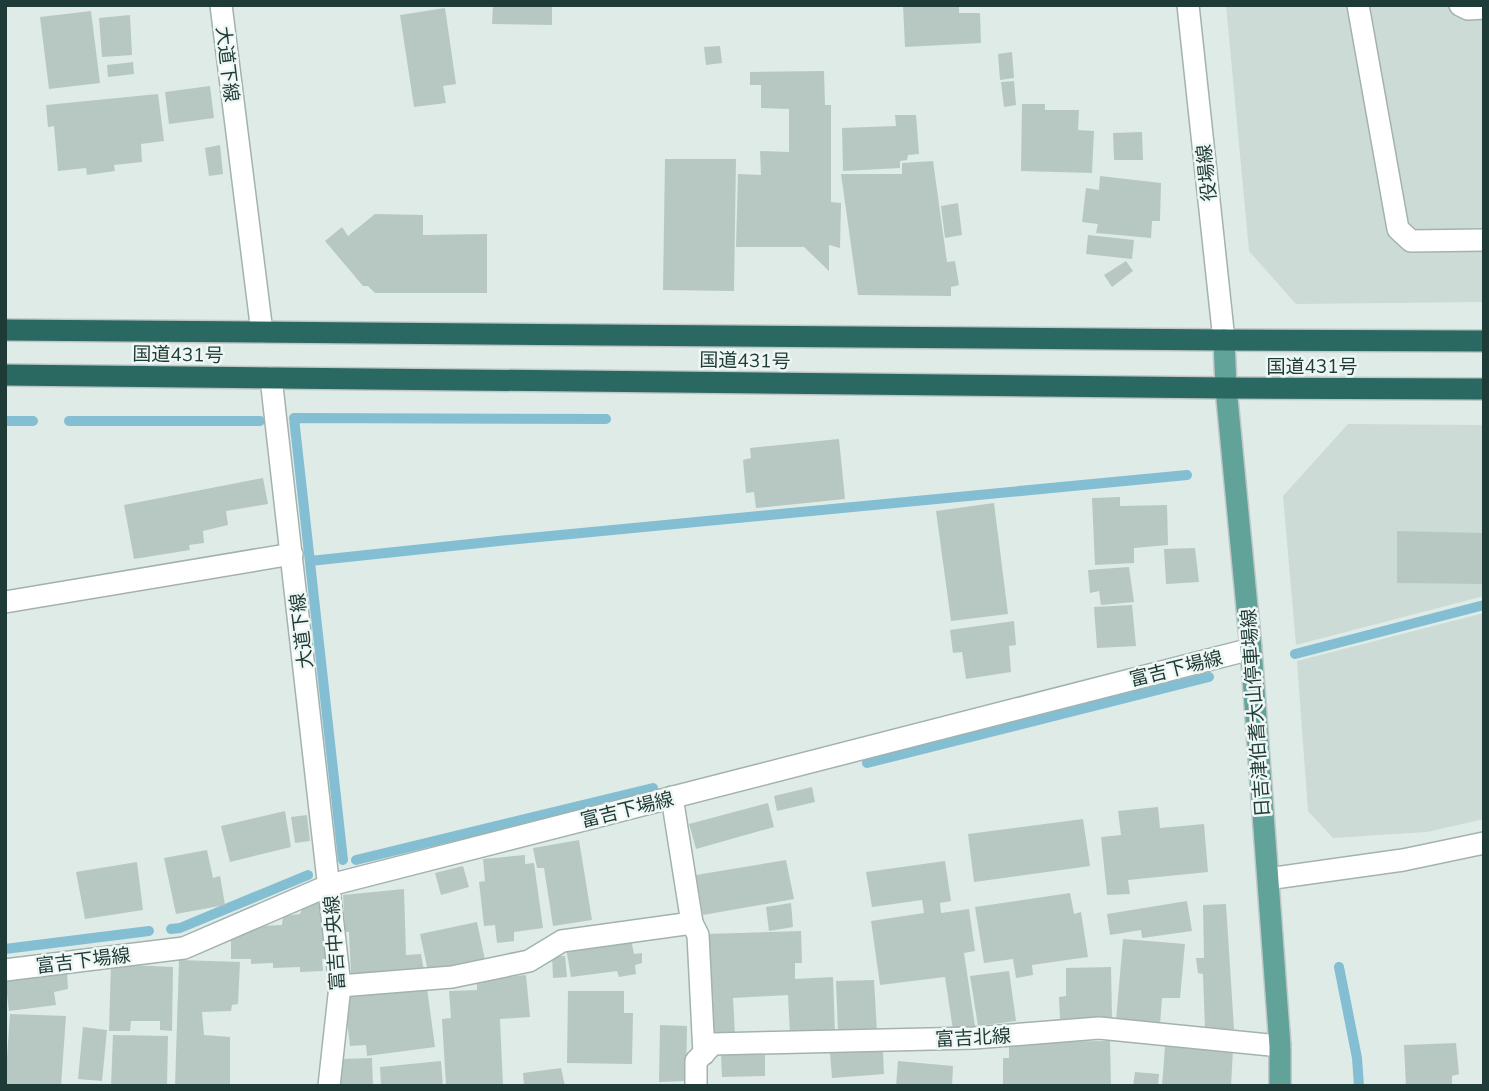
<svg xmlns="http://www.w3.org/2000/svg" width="1489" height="1091" viewBox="0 0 1489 1091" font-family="'Nunito Sans','Noto Sans JP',sans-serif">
	<rect width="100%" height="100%" fill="#dfebe7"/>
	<!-- built -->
	<g fill="#cddbd6">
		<polygon points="1226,5 1484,5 1484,302 1296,304 1249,251"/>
		<polygon points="1348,424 1484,425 1484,596 1296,645 1283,496"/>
		<polygon points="1484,613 1484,819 1427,832 1333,838 1308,811 1297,661"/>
	</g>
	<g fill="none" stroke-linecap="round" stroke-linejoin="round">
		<!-- stream -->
		<g stroke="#84bed2" stroke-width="10">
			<polyline points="5,421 33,421"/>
			<polyline points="69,421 260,421"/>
			<polyline points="310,561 508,540 1187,475"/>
			<polyline points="1295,654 1484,605"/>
			<polyline points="867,763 1209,677"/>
			<polyline points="343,860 294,418 606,419"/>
			<polyline points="356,860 653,788"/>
			<polyline points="171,929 180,928 308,875"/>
			<polyline points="5,949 149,931"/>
			<polyline points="1339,967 1357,1058 1359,1086"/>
		</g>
	</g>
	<!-- building -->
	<g fill="#b7c8c3">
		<polygon points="493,5 552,5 552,25 492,24"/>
		<polygon points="903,5 959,5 959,13 980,13 981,43 905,47"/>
		<polygon points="445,8 456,84 443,86 446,103 414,107 400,15"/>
		<polygon points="91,11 100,83 49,89 40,17"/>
		<polygon points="130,15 132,55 102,57 99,18"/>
		<polygon points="720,46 722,63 706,65 704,47"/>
		<polygon points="1012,52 1014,78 1000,80 998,54"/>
		<polygon points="133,62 134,74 108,77 107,65"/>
		<polygon points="824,71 825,105 831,105 831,202 841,203 840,248 829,245 829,271 804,247 736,247 738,174 761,175 760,151 789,152 789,109 761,108 761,85 750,85 750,72"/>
		<polygon points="1014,81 1016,105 1004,107 1001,82"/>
		<polygon points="210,86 214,118 169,124 165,92"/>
		<polygon points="158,94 164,141 141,144 142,162 114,165 115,171 87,175 86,168 58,171 54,126 48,127 46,105"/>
		<polygon points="1022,104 1045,104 1045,110 1079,110 1078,130 1094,131 1092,173 1021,171"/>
		<polygon points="895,115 916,115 919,154 908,155 907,160 900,161 900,168 843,171 842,128 896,126"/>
		<polygon points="1142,132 1143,160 1114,160 1113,133"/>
		<polygon points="220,145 223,174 209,176 205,148"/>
		<polygon points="665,159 736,159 734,291 663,290"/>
		<polygon points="933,161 947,262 955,261 959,285 951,287 951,296 858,295 841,174 902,174 902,163"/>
		<polygon points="1100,176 1161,183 1160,221 1152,221 1151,238 1096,233 1098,224 1082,222 1086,188 1099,190"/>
		<polygon points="958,203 962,235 945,238 941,206"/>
		<polygon points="375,214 423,215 423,235 487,234 487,293 375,293 368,286 363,286 325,241 342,227 348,236"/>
		<polygon points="1088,235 1134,240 1132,259 1086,254"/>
		<polygon points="1126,261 1133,271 1112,287 1104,275"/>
		<polygon points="839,439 845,499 756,508 754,492 746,493 743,460 751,458 750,448"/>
		<polygon points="263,478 268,504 226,511 228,525 203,531 204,543 189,545 190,550 134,559 124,505"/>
		<polygon points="1120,497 1120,506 1167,505 1168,545 1134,548 1134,563 1095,565 1092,498"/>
		<polygon points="994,503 1008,614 951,621 936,511"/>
		<polygon points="1397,531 1484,533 1484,584 1397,583"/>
		<polygon points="1195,548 1199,582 1166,584 1164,549"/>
		<polygon points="1129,567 1134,602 1101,605 1099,591 1090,593 1088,570"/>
		<polygon points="1132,605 1136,646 1097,648 1094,607"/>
		<polygon points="1014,621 1016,645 1009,646 1011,672 966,679 962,652 953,653 950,630"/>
		<polygon points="812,787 815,802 777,811 774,796"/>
		<polygon points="768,803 774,827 696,849 689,824"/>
		<polygon points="1158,807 1160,828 1204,824 1208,872 1128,880 1130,894 1107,895 1101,837 1121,835 1118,811"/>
		<polygon points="285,811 291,847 230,862 221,826"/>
		<polygon points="307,815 310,841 295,843 291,817"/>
		<polygon points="1083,819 1090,866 974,882 968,834"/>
		<polygon points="579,840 592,920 553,926 544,868 537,868 533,848"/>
		<polygon points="207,850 213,878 220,876 225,905 176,914 164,858"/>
		<polygon points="525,855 525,864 534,863 543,928 514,932 514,941 497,943 495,925 484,926 479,882 485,881 483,859"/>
		<polygon points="786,860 794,899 703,915 696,875"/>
		<polygon points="945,861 951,901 940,903 941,913 969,909 975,951 964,953 975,1026 953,1030 945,977 880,985 871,921 924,913 922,900 872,907 866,872"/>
		<polygon points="137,862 143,910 85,919 76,872"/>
		<polygon points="463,866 469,887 441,895 435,873"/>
		<polygon points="404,889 406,955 421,954 424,971 351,975 349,932 345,932 343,895"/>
		<polygon points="1070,893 1074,914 1081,912 1088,957 1032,965 1033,975 1016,978 1013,959 984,963 975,907"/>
		<polygon points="316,901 326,903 328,959 322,959 323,971 300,972 300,967 273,968 273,963 251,964 251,959 231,959 231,938 259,926 282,925 283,916 300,914 302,909"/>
		<polygon points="1187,901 1192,931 1142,938 1141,930 1110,935 1107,914"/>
		<polygon points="791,903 793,927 769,931 766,907"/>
		<polygon points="1226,904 1234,1029 1205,1029 1203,974 1198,973 1196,958 1204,958 1203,905"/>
		<polygon points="477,922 485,960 428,971 420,934"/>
		<polygon points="801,931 802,963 795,963 795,979 833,977 835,1033 790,1034 788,995 733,998 735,1035 708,1035 704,934"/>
		<polygon points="631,939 634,954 642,953 642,963 635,965 636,974 619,977 617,971 571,977 566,948"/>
		<polygon points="1123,939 1185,944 1180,998 1162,998 1160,1025 1116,1021"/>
		<polygon points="552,956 565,956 567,977 553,978"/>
		<polygon points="179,960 240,962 238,1004 232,1005 231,1011 202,1012 204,1035 230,1037 230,1086 175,1086"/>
		<polygon points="111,964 173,967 172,1031 160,1030 160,1021 131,1021 130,1031 109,1031"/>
		<polygon points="1111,967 1112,1018 1060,1019 1059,997 1066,996 1066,968"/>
		<polygon points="1009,971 1016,1021 978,1026 970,976"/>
		<polygon points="67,972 68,989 54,992 56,1005 9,1011 5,978"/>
		<polygon points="526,975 530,1017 500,1019 503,1086 446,1086 442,1019 451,1018 449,991 477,990 477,980"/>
		<polygon points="874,980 877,1032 838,1032 836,981"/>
		<polygon points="427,988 435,1047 367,1056 366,1045 350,1046 344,995"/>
		<polygon points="568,991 624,991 624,1013 633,1013 632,1064 567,1063"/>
		<polygon points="10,1014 66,1016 61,1086 5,1086"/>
		<polygon points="660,1025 687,1026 686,1081 659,1082"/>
		<polygon points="83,1027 107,1030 102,1081 78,1079"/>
		<polygon points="113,1035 168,1036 167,1086 111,1086"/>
		<polygon points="1110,1041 1111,1086 1003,1086 1003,1058 1009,1058 1009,1042"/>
		<polygon points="1456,1043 1459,1074 1452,1076 1452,1086 1406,1086 1404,1045"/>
		<polygon points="1165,1046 1233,1050 1231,1086 1162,1086"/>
		<polygon points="883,1051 884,1074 832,1078 830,1053"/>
		<polygon points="721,1055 765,1055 765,1076 722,1077"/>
		<polygon points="372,1058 373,1086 341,1086 340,1059"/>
		<polygon points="441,1061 443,1086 381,1086 380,1067"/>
		<polygon points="898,1061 953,1066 952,1086 896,1086"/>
		<polygon points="561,1068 565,1086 524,1086 523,1073"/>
		<polygon points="1135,1072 1159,1074 1158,1086 1133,1086"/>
	</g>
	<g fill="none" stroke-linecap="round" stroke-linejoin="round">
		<!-- minor casing -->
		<g stroke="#a2b3af" stroke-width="24">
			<g id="minor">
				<polyline points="221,5 262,332"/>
				<polyline points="1188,5 1224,340"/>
				<polyline points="1358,5 1398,229 1411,241 1484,240"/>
				<polyline points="1460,5 1468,9 1484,8"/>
				<polyline points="271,378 340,986 329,1086"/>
				<polyline points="5,602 292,554"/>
				<polyline points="1268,879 1403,860 1484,843"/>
				<polyline points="692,923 698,935 704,1054"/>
				<polyline points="5,970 184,948 330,885 1251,649"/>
				<polyline points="340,986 452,977 529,961 562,941 692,923 672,797"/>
				<polyline points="696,1086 696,1061 713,1044 974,1038 1099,1028 1280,1046"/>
			</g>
		</g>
		<!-- major casing -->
		<g stroke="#c0c8c7" stroke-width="24">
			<polyline id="major" points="1224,340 1226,388 1251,649 1280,1046 1280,1086"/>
		</g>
		<!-- highway casing -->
		<g stroke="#c0c8c7" stroke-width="24">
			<g id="highway">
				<polyline points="5,330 1224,340 1484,341"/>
				<polyline points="5,375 1226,388 1484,389"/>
			</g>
		</g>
		<!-- minor -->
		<use href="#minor" stroke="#fff" stroke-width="21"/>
		<!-- major -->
		<use href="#major" stroke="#61a299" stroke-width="21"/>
		<!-- highway -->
		<use href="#highway" stroke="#2a6862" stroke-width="21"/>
	</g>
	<g text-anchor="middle" stroke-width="5" stroke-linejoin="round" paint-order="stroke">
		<!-- street labels -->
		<g font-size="19" fill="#1f3b37" stroke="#eff7f4">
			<text transform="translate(228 64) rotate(83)" y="7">大道下線</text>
			<text transform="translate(1206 173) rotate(-96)" y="7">役場線</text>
			<text transform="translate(178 354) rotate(1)" y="7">国道431号</text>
			<text transform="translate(745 360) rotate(1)" y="7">国道431号</text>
			<text x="1312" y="373">国道431号</text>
			<text transform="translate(301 631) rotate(-97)" y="7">大道下線</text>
			<text transform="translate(1176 668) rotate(-14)" y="7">富吉下場線</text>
			<text transform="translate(1255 713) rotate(-94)" y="7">日吉津伯耆大山停車場線</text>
			<text transform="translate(627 809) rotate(-14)" y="7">富吉下場線</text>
			<text transform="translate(334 943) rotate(-94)" y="7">富吉中央線</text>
			<text transform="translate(83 960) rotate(-7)" y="7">富吉下場線</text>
			<text transform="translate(973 1037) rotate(-3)" y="7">富吉北線</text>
		</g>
	</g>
	<!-- border -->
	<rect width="1489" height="1091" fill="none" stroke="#1f3b37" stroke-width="14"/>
</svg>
